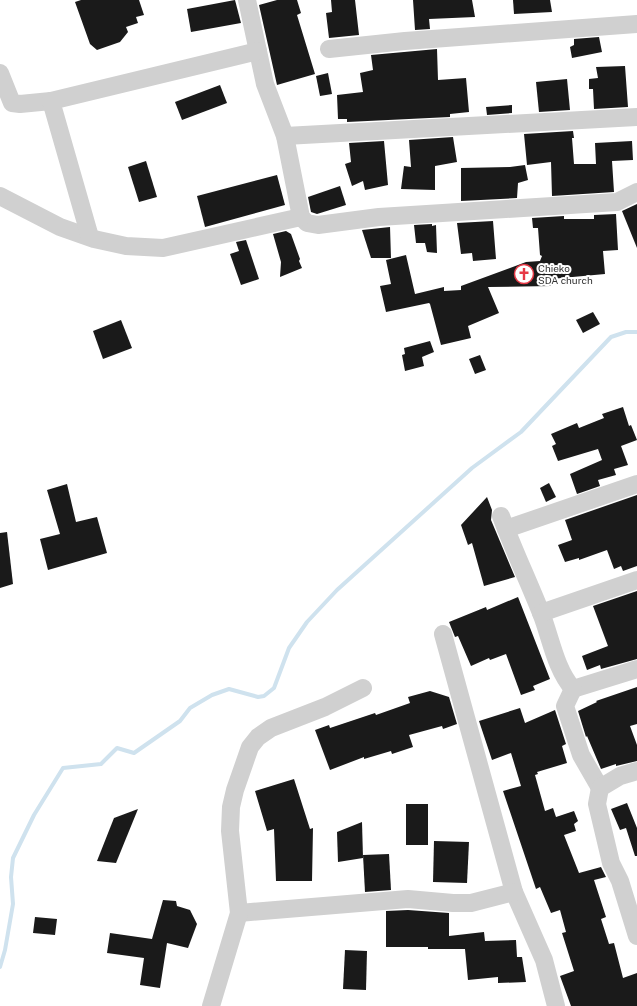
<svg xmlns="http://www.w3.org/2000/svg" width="637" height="1006" viewBox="0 0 637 1006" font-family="'Public Sans',sans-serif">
	<rect width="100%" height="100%" fill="#fff"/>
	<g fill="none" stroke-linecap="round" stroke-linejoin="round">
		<!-- stream -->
		<polyline stroke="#cfe2ee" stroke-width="4" points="0,967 5,950 13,904 11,877 13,858 34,815 63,768 101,764 117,748 134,753 180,721 190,708 212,695 229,689 258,697 264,696 274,688 289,648 307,622 337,590 472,468 521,432 611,337 626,332 637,332"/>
	</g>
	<!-- building -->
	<g fill="#1a1a1a">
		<polygon points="81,0 139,0 144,15 136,17 138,23 126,27 128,32 120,42 97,50 90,44 75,2"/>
		<polygon points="235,0 241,23 191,32 187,9"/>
		<polygon points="277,0 297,0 301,13 297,15 315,74 277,85 259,5"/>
		<polygon points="331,0 355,0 359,35 329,38 326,13 332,12"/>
		<polygon points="413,0 472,0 475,17 429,19 430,29 415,30"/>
		<polygon points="513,0 550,0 552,12 514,14"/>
		<polygon points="599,37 602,52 572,58 570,47 574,45 574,39"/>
		<polygon points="437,49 438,80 466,78 469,112 450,114 450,117 347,122 347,119 338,119 337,95 363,92 360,73 373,70 371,55"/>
		<polygon points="625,66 628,107 594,109 593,89 589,89 589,79 598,78 596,67"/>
		<polygon points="328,73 332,94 320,96 316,76"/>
		<polygon points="567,79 570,110 539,112 536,82"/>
		<polygon points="220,85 227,103 182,120 175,102"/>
		<polygon points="512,105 512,113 487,115 486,107"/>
		<polygon points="573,131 574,138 572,138 574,164 596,164 595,143 632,141 633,160 612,161 614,192 552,196 551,162 527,165 524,134"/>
		<polygon points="453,137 457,162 435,166 435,190 401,189 404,166 411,167 409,140"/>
		<polygon points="384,141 388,185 365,190 363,181 352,186 345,164 351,162 349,143"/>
		<polygon points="146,161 157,197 139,202 128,167"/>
		<polygon points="525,165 528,180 518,183 517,198 461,201 461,168 510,167"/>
		<polygon points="277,175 285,205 205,227 197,196"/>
		<polygon points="340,186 346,205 317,214 311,212 308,197"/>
		<polygon points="637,204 637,248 622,211"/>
		<polygon points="616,214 618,250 603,251 605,274 551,279 551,286 488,287 499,313 468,326 471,338 441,345 430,304 429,303 386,312 380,286 391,284 386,260 406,255 415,294 444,287 444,291 461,290 461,286 526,262 540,261 542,256 540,255 538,228 533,228 532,218 564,216 564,219 594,219 594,215"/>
		<polygon points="493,221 496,259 473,261 472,253 461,254 457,223"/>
		<polygon points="432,224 432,226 436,225 437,253 427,252 425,243 416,243 414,225"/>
		<polygon points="390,227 391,258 371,258 362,230"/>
		<polygon points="286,231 291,234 300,259 299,261 302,268 280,277 281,262 273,234"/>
		<polygon points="246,240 259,279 241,285 230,254 239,251 236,242"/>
		<polygon points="593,312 600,324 583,333 576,320"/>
		<polygon points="121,320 132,348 103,359 93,331"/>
		<polygon points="430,341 434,352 422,357 424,366 405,371 402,355 405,354 404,348"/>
		<polygon points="480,355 486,370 475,374 469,359"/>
		<polygon points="623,407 629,426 631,425 637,440 621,446 628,465 614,469 616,475 598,480 600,486 577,494 570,474 602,460 598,449 558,461 552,446 556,444 551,434 577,423 579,428 604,418 602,414"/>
		<polygon points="549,483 556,497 546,502 540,488"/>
		<polygon points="67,484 76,522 97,517 107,553 48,570 40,539 60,534 47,490"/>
		<polygon points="637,495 637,566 623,571 621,566 614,569 607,550 579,560 579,558 565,562 558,545 572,540 565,520"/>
		<polygon points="487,497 492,510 491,520 515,577 484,586 472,543 468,545 461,525"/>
		<polygon points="7,532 13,584 0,588 0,533"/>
		<polygon points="637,591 637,659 601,669 600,665 587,670 582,656 608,646 593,606"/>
		<polygon points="518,597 550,679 533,686 535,690 521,695 506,654 490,660 489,658 471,666 458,636 455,637 449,622 486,607 487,610"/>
		<polygon points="637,687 637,724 630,726 637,745 637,761 616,766 616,764 601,769 587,736 586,737 578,711 597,702 596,701"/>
		<polygon points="430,691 449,697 457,724 443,729 442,726 409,735 413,747 392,754 391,751 364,759 364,757 330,770 315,730 329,725 330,728 375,713 376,715 410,703 408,697"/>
		<polygon points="520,708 525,723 555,710 566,744 562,746 567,763 537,772 538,774 535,775 545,811 553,808 556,817 574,811 578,821 574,824 576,831 564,835 579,873 601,867 606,877 594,880 606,917 601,919 609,944 614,943 623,978 637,973 637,1006 571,1006 560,976 574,971 562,933 566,932 560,910 551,913 540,887 536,889 503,791 521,786 511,753 492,760 479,721"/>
		<polygon points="294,779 310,829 313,828 312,881 276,881 274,829 267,831 255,791"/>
		<polygon points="627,803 637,828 637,856 635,856 626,828 620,830 611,809"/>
		<rect x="406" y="804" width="22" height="41"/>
		<polygon points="138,809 116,863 97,861 114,818"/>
		<polygon points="362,822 363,858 338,862 337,832"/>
		<polygon points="434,841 469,842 467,883 433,882"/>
		<polygon points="389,854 391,890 365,892 363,855"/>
		<polygon points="163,900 176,901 177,906 190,910 197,924 188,948 167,943 160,988 140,985 144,958 107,953 110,933 152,939"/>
		<polygon points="408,910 449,913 449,936 484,932 485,941 516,940 517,957 522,957 526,982 498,983 498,977 468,980 465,949 428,949 428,947 386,947 386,911"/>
		<polygon points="35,917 57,919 55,935 33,933"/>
		<polygon points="345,950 367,951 366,990 343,989"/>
	</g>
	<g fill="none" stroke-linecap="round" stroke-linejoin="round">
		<!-- minor -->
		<g stroke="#d0d0d0" stroke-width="18">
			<polyline points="247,0 265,84 285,136 301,217 307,223 318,225 379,217 617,202 637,192"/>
			<polyline points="329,49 405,41 637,24"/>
			<polyline points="0,73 12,103 20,104 51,101"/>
			<polyline points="285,136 637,117"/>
			<polyline points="0,196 60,227 94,239 126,246 163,248 301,217"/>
			<polyline points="90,237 51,101 258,51"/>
			<path d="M501,516c12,33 27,64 40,97 10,25 14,55 32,76l64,-20"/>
			<polyline points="506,529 637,484"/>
			<polyline points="541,613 637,580"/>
			<polyline points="443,634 514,892 544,960 556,1006"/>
			<polyline points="573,689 565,706 581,755 600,788"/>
			<polyline points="637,771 620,776 600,788 597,804 611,863 620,881 637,936"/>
			<polyline points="239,913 408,899 453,903 471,903 514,892"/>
			<polyline points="211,1006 239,913 230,831 231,807 235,790 250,747 258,737 271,728 325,707 363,688"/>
		</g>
	</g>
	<!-- icons -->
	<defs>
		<g id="church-ring" transform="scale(1)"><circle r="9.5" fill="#fff" stroke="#e63946" stroke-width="1.5"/><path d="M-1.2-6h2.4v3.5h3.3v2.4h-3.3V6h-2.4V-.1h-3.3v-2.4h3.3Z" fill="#e63946"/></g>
	</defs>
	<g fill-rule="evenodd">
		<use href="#church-ring" x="524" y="274"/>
	</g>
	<g text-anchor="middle" stroke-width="4" stroke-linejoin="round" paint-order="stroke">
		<!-- poi labels -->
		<g font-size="10" fill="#333" stroke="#fff" text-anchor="start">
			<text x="538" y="272">Chieko<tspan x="538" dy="12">SDA church</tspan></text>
		</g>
	</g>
</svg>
